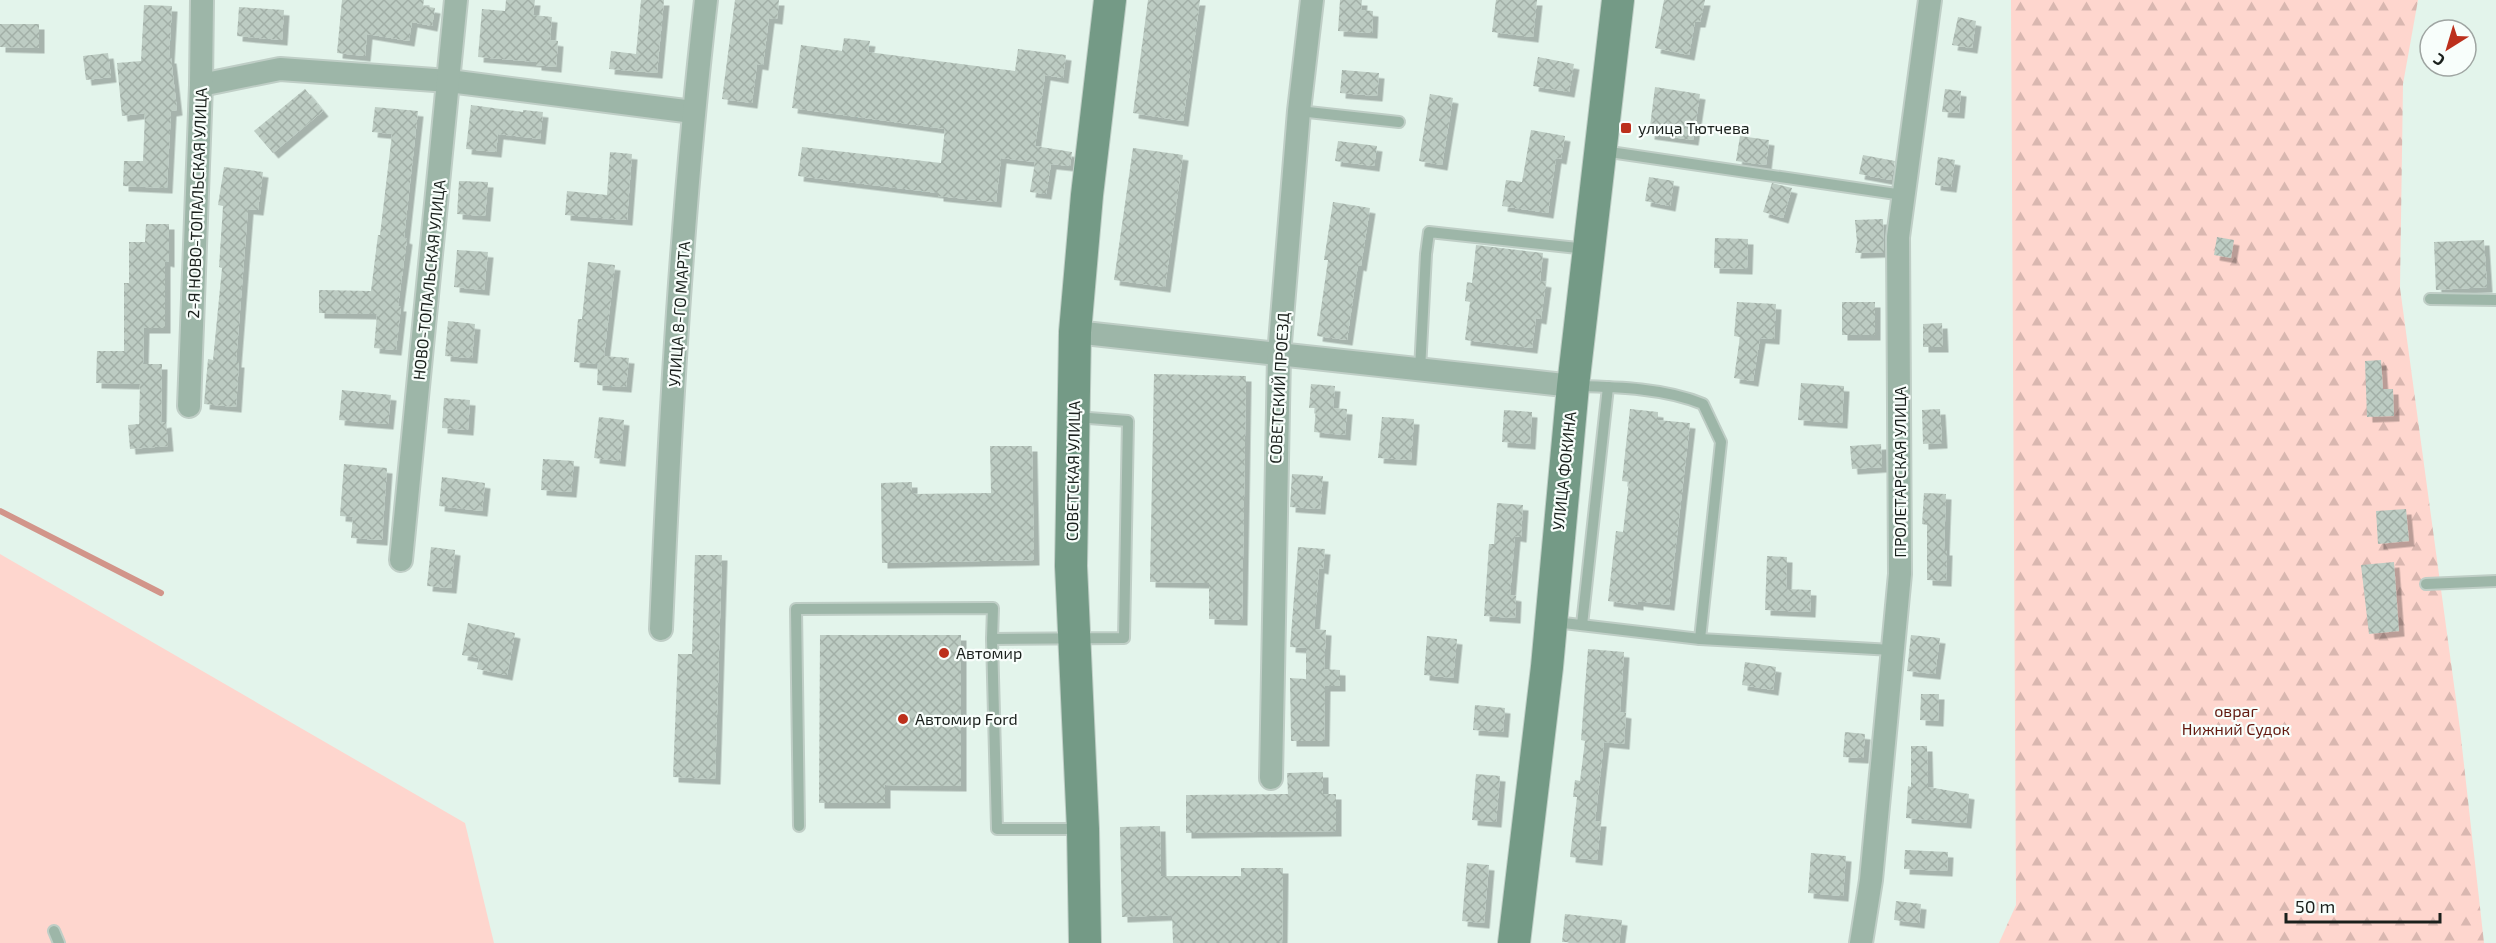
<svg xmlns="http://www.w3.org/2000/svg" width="2496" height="943" viewBox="0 0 2496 943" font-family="'Exo 2',sans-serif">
	<defs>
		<pattern id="forest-firs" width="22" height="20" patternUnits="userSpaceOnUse" patternTransform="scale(1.5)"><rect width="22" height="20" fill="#fed6ce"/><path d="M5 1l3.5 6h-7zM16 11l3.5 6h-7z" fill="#d9b7b0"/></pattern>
		<pattern id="building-cross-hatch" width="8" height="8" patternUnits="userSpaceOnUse" patternTransform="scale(1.5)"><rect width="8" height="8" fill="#bdccc3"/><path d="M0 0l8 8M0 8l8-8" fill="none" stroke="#a2afa7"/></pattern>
		<filter id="shadow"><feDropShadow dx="5.5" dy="5.5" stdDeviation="0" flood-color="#0004"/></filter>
	</defs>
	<rect width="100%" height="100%" fill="#e3f4eb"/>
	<!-- green -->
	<polygon fill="#fed6ce" points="0,554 465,823 494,943 0,943"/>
	<!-- forest -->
	<polygon fill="url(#forest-firs)" points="2011,0 2418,0 2403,84 2400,288 2460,729 2484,943 1999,943 2016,905"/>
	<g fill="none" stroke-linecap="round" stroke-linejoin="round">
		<!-- stream -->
		<polyline stroke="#d2958a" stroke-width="6" points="0,511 161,593"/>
	</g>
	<!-- building -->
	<g fill="url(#building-cross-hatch)" filter="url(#shadow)">
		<polygon points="342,0 424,0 423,6 435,8 432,26 412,22 409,41 367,34 365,56 337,53"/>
		<polygon points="506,0 535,0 533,15 552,17 550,40 558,41 556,67 536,65 536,62 478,57 482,9 505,11"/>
		<polygon points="641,0 664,0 657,73 609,69 611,51 636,54"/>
		<polygon points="735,0 779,0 777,19 769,18 763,65 757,64 752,103 722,99"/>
		<polygon points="1148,0 1200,0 1183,121 1133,113"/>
		<polygon points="1340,0 1362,0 1361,10 1373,11 1372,33 1338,31"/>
		<polygon points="1496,0 1537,0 1533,37 1492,32"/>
		<polygon points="1664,0 1705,0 1700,22 1695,22 1689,55 1655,48"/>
		<polygon points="144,5 172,6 169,58 171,58 177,110 171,111 167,188 123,186 124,161 143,161 145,113 122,116 117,63 141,61"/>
		<polygon points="239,7 284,10 282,40 237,36"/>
		<polygon points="1958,17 1976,21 1972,48 1952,45"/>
		<polygon points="0,24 39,24 39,48 0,47"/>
		<polygon points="844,38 870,41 868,52 1015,71 1018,49 1066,55 1063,78 1045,75 1035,146 1072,152 1070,166 1051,164 1046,194 1030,192 1035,162 1001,158 996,202 938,196 938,193 798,176 802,147 941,163 945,129 792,108 801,45 842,51"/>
		<polygon points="108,53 111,77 86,80 83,56"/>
		<polygon points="1538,57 1574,64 1569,92 1533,86"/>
		<polygon points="1342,70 1379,73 1377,96 1340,93"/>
		<polygon points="1655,87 1700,94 1693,140 1649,134"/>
		<polygon points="305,89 323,111 273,153 254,131"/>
		<polygon points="1945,89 1961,91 1959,113 1942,112"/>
		<polygon points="1430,94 1453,98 1442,165 1419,161"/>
		<polygon points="471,105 523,112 523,110 543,112 540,139 498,134 496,152 466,149"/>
		<polygon points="375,107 418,111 404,238 407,239 398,306 401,306 396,350 374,348 377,314 319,313 319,290 371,291 378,235 380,235 392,134 372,132"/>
		<polygon points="1531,130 1565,136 1561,159 1556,158 1548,213 1502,206 1506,180 1522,182"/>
		<polygon points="1740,136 1769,140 1766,165 1736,161"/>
		<polygon points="1338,141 1377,146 1374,166 1335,161"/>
		<polygon points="1133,148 1183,155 1165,287 1114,280"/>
		<polygon points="610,152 632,154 627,220 565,215 567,191 607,195"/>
		<polygon points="1863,155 1895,161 1891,180 1859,174"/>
		<polygon points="1938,157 1955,160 1951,187 1935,185"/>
		<polygon points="224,167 263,172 258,210 248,209 236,362 239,362 236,407 204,404 208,359 213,360 222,268 219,267 223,206 218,205"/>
		<polygon points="1649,177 1674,181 1670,206 1645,201"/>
		<polygon points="459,181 488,182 485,216 457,214"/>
		<polygon points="1772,183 1792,188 1783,218 1763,212"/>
		<polygon points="1333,202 1370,208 1361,266 1358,265 1347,340 1317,336 1328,260 1324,260"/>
		<polygon points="1883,219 1884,252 1855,253 1857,242 1855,220"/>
		<polygon points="146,224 169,224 169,262 165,261 165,328 144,328 143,364 162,364 161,423 166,422 168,446 130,449 128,425 139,424 140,384 96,383 97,351 124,351 124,283 129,283 129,242 145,242"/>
		<polygon points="2217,237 2234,240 2231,258 2214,255"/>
		<polygon points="1715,238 1748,239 1747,269 1714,268"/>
		<polygon points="2484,240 2487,287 2436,290 2434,242"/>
		<polygon points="1476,245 1543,253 1540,281 1546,282 1541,319 1536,318 1532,348 1465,340 1470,302 1465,301 1467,282 1472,283"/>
		<polygon points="457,250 488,252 484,290 454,287"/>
		<polygon points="588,262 615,265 604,356 629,358 626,387 597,385 598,364 574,362 578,319 582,319"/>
		<polygon points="1737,302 1776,304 1774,339 1760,338 1753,381 1734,378 1740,337 1734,336"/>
		<rect x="1842" y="302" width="33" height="33"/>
		<polygon points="448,321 475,324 472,358 445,356"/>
		<polygon points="1942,323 1943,347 1923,347 1923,324"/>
		<polygon points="2381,360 2383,389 2393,389 2394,416 2367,417 2365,361"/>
		<polygon points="1154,374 1246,376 1242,620 1209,619 1209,583 1150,582"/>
		<polygon points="1801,383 1844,386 1842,423 1798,420"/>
		<polygon points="1311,384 1335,386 1333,408 1347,409 1345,435 1314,432 1316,408 1309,408"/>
		<polygon points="342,390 391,395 388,424 339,420"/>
		<polygon points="444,398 470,400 468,430 442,428"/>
		<polygon points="1630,409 1658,412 1658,420 1690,423 1669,605 1638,601 1638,605 1608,601 1616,531 1623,532 1629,482 1622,481"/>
		<polygon points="1940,409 1942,443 1923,444 1922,410"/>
		<polygon points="1504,410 1532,412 1530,444 1502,442"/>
		<polygon points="599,417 624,420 620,461 594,458"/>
		<polygon points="1382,417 1414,419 1411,460 1378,458"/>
		<polygon points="1881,444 1882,467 1852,469 1850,446"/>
		<polygon points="990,446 1032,446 1034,560 882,563 881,483 912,482 912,494 991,493"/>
		<polygon points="543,459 574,461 571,492 541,490"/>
		<polygon points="344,464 387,468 382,540 351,538 353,517 340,516"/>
		<polygon points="1292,474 1323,476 1320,509 1290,507"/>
		<polygon points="442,477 485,483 482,511 439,506"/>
		<polygon points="1924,493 1946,494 1944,550 1947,550 1946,581 1927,580 1927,525 1922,524"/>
		<polygon points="1497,503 1523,505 1521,537 1515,536 1510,595 1516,596 1515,618 1484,616 1489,544 1494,544"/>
		<polygon points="2406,509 2409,541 2378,544 2376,511"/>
		<polygon points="431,547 455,550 451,588 427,586"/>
		<polygon points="1298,547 1325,549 1323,569 1319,568 1314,629 1326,630 1324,669 1340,670 1340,686 1325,686 1324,741 1291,741 1290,678 1306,679 1306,648 1290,647"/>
		<polygon points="695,555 722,555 715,779 673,777 678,654 692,654"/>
		<polygon points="1767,556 1787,557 1786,589 1811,590 1810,612 1765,610"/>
		<polygon points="2394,562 2399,631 2369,634 2361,565"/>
		<polygon points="468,623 515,633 507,675 477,669 479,658 462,655"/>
		<polygon points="820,635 961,635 961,786 885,785 885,803 819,803"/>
		<polygon points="1911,635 1940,638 1935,674 1907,671"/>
		<polygon points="1427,636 1457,639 1453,678 1424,675"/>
		<polygon points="1588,649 1624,652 1620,712 1626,713 1624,744 1604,742 1595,821 1601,821 1597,860 1570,857 1577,797 1573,797 1575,780 1580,781 1585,741 1581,740"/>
		<polygon points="1745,662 1776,667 1773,690 1742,685"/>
		<polygon points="1921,694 1939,694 1938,721 1920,720"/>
		<polygon points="1475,705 1505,708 1503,732 1473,730"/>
		<polygon points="1845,732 1865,734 1863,758 1843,757"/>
		<polygon points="1911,746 1927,746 1928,787 1969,794 1966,823 1906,818 1908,786 1911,787"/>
		<polygon points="1323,772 1323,794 1336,794 1336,831 1186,833 1186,795 1288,794 1287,773"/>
		<polygon points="1476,774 1500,776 1496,822 1472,820"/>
		<polygon points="1160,826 1161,876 1241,876 1241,868 1283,868 1282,943 1173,943 1172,915 1122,917 1120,827"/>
		<polygon points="1905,850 1948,852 1947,871 1904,869"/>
		<polygon points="1811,853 1846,856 1843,896 1808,893"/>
		<polygon points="1467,863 1489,865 1484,923 1462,921"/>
		<polygon points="1896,901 1921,904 1919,923 1894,920"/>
		<polygon points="1565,914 1622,920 1619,943 1562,942"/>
	</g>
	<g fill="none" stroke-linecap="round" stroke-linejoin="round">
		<!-- lane casing -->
		<g stroke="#bfcec6" stroke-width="14">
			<g id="lane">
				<polyline points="1299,111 1399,122"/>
				<polyline points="1603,151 1903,195"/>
				<polyline points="2430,299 2496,300"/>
				<polyline points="1420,370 1426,254 1429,232 1587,249"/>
				<path d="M1576,386c41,1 89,2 127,18l18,38 -21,197"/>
				<polyline points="1076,417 1128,421 1124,638 992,639 997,829 1079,829"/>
				<polyline points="2426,584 2496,581"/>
				<polyline points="1555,622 1700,639 1892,650"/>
				<polyline points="1582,625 1608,387"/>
				<polyline points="799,826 796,609 993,608 992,639"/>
				<polyline points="54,931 59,943"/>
			</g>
		</g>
		<!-- street casing -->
		<g stroke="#bfcec6" stroke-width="26">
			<g id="street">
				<polyline points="201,85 280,69 449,81 693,112"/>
				<polyline points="1075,332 1573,386"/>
				<polyline points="189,406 201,85 202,0"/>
				<polyline points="401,560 456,0"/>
				<path d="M661,629c9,-210 21,-420 45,-629"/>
				<polyline points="1271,778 1279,355 1299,111 1312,0"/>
				<polyline points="1861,943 1871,880 1900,574 1898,237 1930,0"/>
			</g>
		</g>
		<!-- secondary casing -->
		<g stroke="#bfcec6" stroke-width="34">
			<g id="secondary">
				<polyline points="1085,943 1083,829 1071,566 1075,332 1087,195 1110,0"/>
				<polyline points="1514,943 1547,667 1573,386 1618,0"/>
			</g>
		</g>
		<!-- lane -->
		<use href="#lane" stroke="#9db6a8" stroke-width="10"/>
		<!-- street -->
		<use href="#street" stroke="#9db6a8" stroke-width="22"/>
		<!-- secondary -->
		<use href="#secondary" stroke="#749a86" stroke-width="32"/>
	</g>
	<!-- markers -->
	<g fill="#bc301c" stroke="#f8fefb" stroke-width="2">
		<rect x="1620" y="122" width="12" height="12" rx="3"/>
		<circle cx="944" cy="653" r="6"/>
		<circle cx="903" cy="719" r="6"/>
	</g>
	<g text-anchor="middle" stroke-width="4.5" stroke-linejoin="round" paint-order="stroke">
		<!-- poi labels -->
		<g font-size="16" fill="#1a201c" stroke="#f8fefb" text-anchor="start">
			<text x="1638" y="134">улица Тютчева</text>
			<text x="956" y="659">Автомир</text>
			<text x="915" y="725">Автомир Ford</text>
		</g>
		<!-- street labels -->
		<g font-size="16" fill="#1a201c" stroke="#f8fefb">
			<text transform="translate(197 203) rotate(-88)" y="6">2-Я НОВО-ТОПАЛЬСКАЯ УЛИЦА</text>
			<text transform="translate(429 280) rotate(-84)" y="6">НОВО-ТОПАЛЬСКАЯ УЛИЦА</text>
			<text transform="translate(679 314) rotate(-86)" y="6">УЛИЦА 8-ГО МАРТА</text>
			<text transform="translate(1279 388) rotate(-87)" y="6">СОВЕТСКИЙ ПРОЕЗД</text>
			<text transform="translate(1073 471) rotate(-89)" y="6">СОВЕТСКАЯ УЛИЦА</text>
			<text transform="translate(1564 471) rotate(-84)" y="6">УЛИЦА ФОКИНА</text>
			<text transform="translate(1900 472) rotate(-90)" y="6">ПРОЛЕТАРСКАЯ УЛИЦА</text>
		</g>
		<!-- park labels -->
		<g font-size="16" fill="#62190f" stroke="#f8fefb">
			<text x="2236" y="717">овраг<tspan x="2236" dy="18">Нижний Судок</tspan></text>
		</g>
	</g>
	<!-- north arrow -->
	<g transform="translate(2448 48) rotate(217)"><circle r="28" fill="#f8fefb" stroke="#9fa5a2" stroke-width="1.5"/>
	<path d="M0-4.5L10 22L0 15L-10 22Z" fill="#bc301c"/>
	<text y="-9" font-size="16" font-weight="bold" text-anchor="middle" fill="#1a201c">С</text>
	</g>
	<!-- scale -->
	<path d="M2286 913v9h154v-9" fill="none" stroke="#1a201c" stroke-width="3"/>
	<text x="2295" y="913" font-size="18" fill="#1a201c" stroke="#f8fefb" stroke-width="4.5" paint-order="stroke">50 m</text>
</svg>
